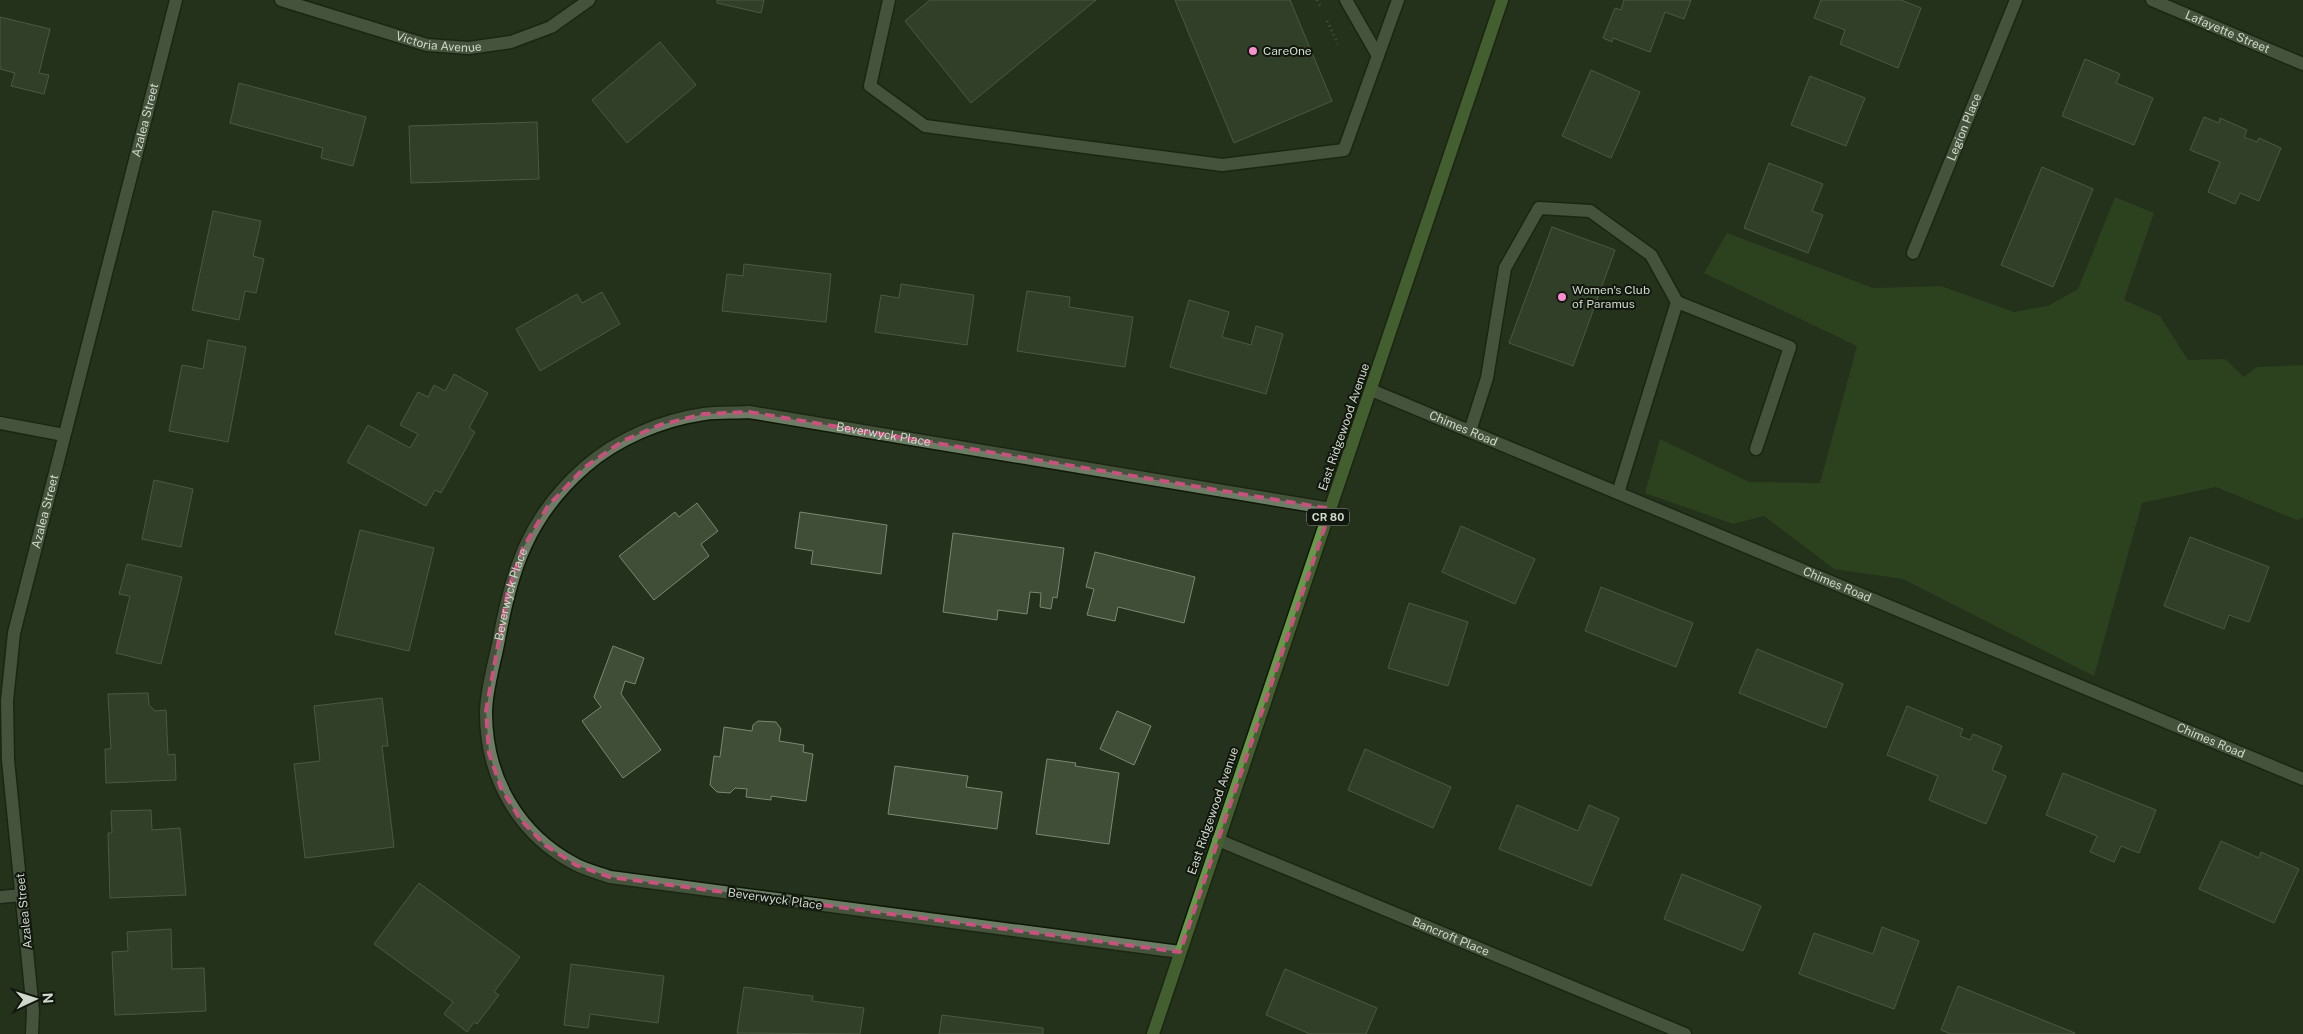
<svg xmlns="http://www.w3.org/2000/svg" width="2303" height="1034" viewBox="0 0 2303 1034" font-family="'Public Sans',sans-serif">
	<rect width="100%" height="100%" fill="#24311c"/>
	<!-- green -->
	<polygon fill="#355520" points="2115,197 2154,213 2124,300 2160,316 2188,360 2225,359 2244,377 2257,367 2303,365 2303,518 2297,520 2216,487 2142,503 2094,676 1903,579 1834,569 1764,516 1733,524 1645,493 1660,439 1749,482 1820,483 1857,346 1704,273 1727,233 1873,288 1941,286 2014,312 2048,306 2078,289"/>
	<!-- building -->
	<g fill="#404e38" stroke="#798970">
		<polygon points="717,0 764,0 761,13 717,3"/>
		<polygon points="930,0 1096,0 971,103 905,21"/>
		<polygon points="1175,0 1290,0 1332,101 1234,143"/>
		<polygon points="1624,0 1691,0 1684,19 1665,12 1650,52 1613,38 1612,42 1603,38 1615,8 1621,10"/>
		<polygon points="1821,0 1901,0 1921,8 1898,68 1840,44 1845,30 1814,18"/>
		<polygon points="0,17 50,29 39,73 49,75 44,94 11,86 15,73 0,69"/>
		<polygon points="660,42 696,85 627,143 592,100"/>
		<polygon points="2085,59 2120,74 2116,83 2153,98 2134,145 2062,116"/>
		<polygon points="1591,70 1640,92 1611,158 1562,136"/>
		<polygon points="1810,76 1865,98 1846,146 1791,125"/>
		<polygon points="239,83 366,117 353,166 321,158 323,148 230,123"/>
		<polygon points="2204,117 2219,123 2220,118 2247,130 2244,137 2257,142 2259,138 2281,148 2259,201 2240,193 2235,204 2208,192 2220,162 2190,150"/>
		<polygon points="537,122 539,179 411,183 409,126"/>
		<polygon points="1769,163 1823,184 1812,211 1823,215 1808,253 1744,228"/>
		<polygon points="2042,167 2093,189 2053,287 2001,265"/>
		<polygon points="213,211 261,221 253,256 264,259 256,293 245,291 239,320 192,310"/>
		<polygon points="1552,227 1615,250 1573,366 1509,343"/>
		<polygon points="744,264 831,274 826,322 722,311 727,274 743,276"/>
		<polygon points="901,284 974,295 967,345 875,332 881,295 899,298"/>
		<polygon points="1027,291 1070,297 1069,307 1133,317 1125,367 1017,351"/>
		<polygon points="602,292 620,324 540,371 516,329 577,294 582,303"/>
		<polygon points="1189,300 1229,312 1222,337 1251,345 1256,326 1283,334 1266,394 1170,367"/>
		<polygon points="208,340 246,347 228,442 169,431 182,365 203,369"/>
		<polygon points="454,374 488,393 469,428 475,432 441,493 435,490 426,506 347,462 368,425 410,448 418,434 400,425 418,392 428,397 434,385 445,391"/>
		<polygon points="154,480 193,489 181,547 142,539"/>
		<polygon points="697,503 718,531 701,544 709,556 654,600 619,556 675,512 679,517"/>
		<polygon points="800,512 887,525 881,574 811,564 813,551 795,548"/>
		<polygon points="1461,526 1535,559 1515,604 1442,572"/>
		<polygon points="360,530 434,548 409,651 335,634"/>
		<polygon points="953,533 1064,548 1057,598 1053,597 1051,609 1040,607 1041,593 1030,592 1027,614 998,610 997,620 943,612"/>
		<polygon points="2190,537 2269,567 2249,622 2229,615 2224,629 2164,606"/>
		<polygon points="1095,552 1195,577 1184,623 1118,607 1115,621 1087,615 1094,589 1086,587"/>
		<polygon points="127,564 182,577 161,664 116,653 130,596 119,594"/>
		<polygon points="1601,587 1693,623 1676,667 1585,631"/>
		<polygon points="1409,603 1468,622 1448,686 1388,668"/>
		<polygon points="613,646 644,658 635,684 625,681 621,694 661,750 623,778 582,721 601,707 594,697"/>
		<polygon points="1757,649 1843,684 1826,728 1739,693"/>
		<polygon points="148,693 149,705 155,711 166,710 168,755 175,754 176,780 106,783 105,749 111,749 108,694"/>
		<polygon points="382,698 388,746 382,746 394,847 305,858 294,764 320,761 314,706"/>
		<polygon points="1907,706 1963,729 1960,736 1970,740 1973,734 2002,746 1992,770 2006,776 1986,824 1929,800 1938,776 1887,755"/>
		<polygon points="1117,711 1151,726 1134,765 1100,749"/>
		<polygon points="758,721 776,722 781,729 779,741 804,745 803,752 813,754 806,801 771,796 771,800 746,797 747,789 735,788 730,793 717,792 710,785 714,756 720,757 724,727 752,731 753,725"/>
		<polygon points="1365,749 1451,787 1433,828 1348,790"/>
		<polygon points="1047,759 1076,763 1075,766 1119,773 1109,844 1036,834"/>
		<polygon points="895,766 968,776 966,787 1002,792 997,829 888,814"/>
		<polygon points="2063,773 2156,810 2139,853 2121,846 2114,862 2090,852 2097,836 2046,815"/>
		<polygon points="1517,805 1578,831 1589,805 1619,818 1591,886 1499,849"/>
		<polygon points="151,810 152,830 180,828 186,895 110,898 108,833 112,833 111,811"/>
		<polygon points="2221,841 2259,858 2261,852 2299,869 2274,923 2199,889"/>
		<polygon points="1682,874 1761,906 1743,951 1664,919"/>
		<polygon points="419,883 520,957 494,992 499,995 477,1024 474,1022 467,1032 444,1014 453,1002 374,944"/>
		<polygon points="1882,927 1919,941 1894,1009 1799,974 1814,933 1873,954"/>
		<polygon points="171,929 172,969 204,968 206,1011 115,1015 112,952 128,951 127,932"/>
		<polygon points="571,964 664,976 658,1023 590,1014 588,1028 564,1025"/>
		<polygon points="1285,969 1377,1008 1366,1034 1310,1034 1266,1015"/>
		<polygon points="1958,986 2075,1033 2075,1034 1951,1034 1941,1030"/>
		<polygon points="744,987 813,996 812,1001 864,1008 860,1034 737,1033"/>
		<polygon points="942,1015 1043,1028 1043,1034 939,1034"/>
	</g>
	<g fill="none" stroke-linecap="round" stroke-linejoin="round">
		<!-- minor casing -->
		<g stroke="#0d1906" stroke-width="15">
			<g id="minor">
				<path id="s1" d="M281,0l146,45 42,3 42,-6 40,-15 38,-27"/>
				<polyline points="889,0 870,86 925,126 1222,165 1344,150 1398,0"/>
				<polyline points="1346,0 1378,56"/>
				<path id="s2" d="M2152,0l151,64"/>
				<path id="s3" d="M1913,253l103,-253"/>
				<path id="s4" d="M1371,390l932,389"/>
				<polyline points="0,423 64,435"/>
				<polyline points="1470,431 1487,378 1505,268 1539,208 1590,211 1651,255 1677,302"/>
				<polyline points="1618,493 1677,302 1790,347 1756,449"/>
				<path id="s5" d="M1218,840l467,194"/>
				<polyline points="0,897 22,895"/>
				<path id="s6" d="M1180,952l-570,-75c-11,-4 -24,-7 -35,-13 -57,-30 -89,-87 -89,-151 0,-24 9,-51 13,-74 13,-71 30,-123 86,-172 32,-28 77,-47 119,-53 15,-2 30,-1 45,-2l582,97"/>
				<path id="s7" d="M32,1034l1,-23 -25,-251 -1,-59 7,-68 162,-633"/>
			</g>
		</g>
		<!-- major casing -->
		<g stroke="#0d1906" stroke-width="15">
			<polyline id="major" points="1153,1034 1502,0"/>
		</g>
		<!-- path -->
		<g stroke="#768170" stroke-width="3" stroke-dasharray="1 4" stroke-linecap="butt">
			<polyline points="1317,0 1321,8"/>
			<polyline points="1327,21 1338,44"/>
		</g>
		<!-- minor -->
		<use href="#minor" stroke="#6d7d65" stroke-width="12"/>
		<!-- major -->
		<use href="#major" stroke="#69974b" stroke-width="12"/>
	</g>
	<!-- marked area -->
	<path d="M0 0H2303V1034H0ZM749,412l582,97 -151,443 -570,-75 -34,-12 -31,-20 -25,-26 -19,-31 -12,-35 -3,-42 22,-121 15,-42 25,-42 37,-39 38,-26 37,-16 44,-11z" fill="#24311c" fill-opacity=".55" fill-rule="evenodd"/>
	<path fill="none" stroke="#c6527d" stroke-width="4" stroke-dasharray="10 6" stroke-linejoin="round" d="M749,412l582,97 -151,443 -570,-75 -34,-12 -31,-20 -25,-26 -19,-31 -12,-35 -3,-42 22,-121 15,-42 25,-42 37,-39 38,-26 37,-16 44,-11z"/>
	<!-- markers -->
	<g fill="#f790cd" stroke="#11170e" stroke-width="2">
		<circle cx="1253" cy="51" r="5"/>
		<circle cx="1562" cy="297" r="5"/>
	</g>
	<g text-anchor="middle" stroke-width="4" stroke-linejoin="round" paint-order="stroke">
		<!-- shield labels -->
		<rect fill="#11170e" stroke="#969e92" stroke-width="1" x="1307" y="508.5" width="42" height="17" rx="4"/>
		<g font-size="11" font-weight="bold" fill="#cfd8cb">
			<text x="1328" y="521">CR 80</text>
		</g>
		<!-- street labels -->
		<g font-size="12" fill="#cfd8cb" stroke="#11170e">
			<text dy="4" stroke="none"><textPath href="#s2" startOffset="82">Lafayette Street</textPath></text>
			<text dy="4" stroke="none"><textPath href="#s1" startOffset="164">Victoria Avenue</textPath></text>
			<text dy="4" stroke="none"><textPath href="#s7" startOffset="932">Azalea Street</textPath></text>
			<text dy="4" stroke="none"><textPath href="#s3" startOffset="136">Legion Place</textPath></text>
			<text transform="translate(1344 427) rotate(-71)" y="4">East Ridgewood Avenue</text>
			<text dy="4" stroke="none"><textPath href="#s4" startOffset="100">Chimes Road</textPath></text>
			<text dy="4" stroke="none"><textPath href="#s6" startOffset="1382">Beverwyck Place</textPath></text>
			<text dy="4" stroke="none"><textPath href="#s7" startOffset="528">Azalea Street</textPath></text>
			<text dy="4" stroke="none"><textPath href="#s4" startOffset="505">Chimes Road</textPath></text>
			<text dy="4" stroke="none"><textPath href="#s6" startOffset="918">Beverwyck Place</textPath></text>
			<text dy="4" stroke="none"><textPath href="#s4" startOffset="910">Chimes Road</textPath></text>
			<text transform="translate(1213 811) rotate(-71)" y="4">East Ridgewood Avenue</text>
			<text transform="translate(775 899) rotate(8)" y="4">Beverwyck Place</text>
			<text transform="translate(24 911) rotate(-96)" y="4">Azalea Street</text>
			<text dy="4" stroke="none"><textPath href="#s5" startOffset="252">Bancroft Place</textPath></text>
		</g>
		<!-- poi labels -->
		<g font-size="12" fill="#cfd8cb" stroke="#11170e" text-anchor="start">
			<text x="1263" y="55">CareOne</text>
			<text x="1572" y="294">Women's Club<tspan x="1572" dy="14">of Paramus</tspan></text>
		</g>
	</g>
	<!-- north arrow -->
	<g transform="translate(35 999) rotate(86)" stroke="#11170e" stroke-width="4" paint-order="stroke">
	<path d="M0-4L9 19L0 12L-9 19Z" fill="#cfd8cb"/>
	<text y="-8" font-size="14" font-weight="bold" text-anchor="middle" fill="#cfd8cb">N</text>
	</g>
</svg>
